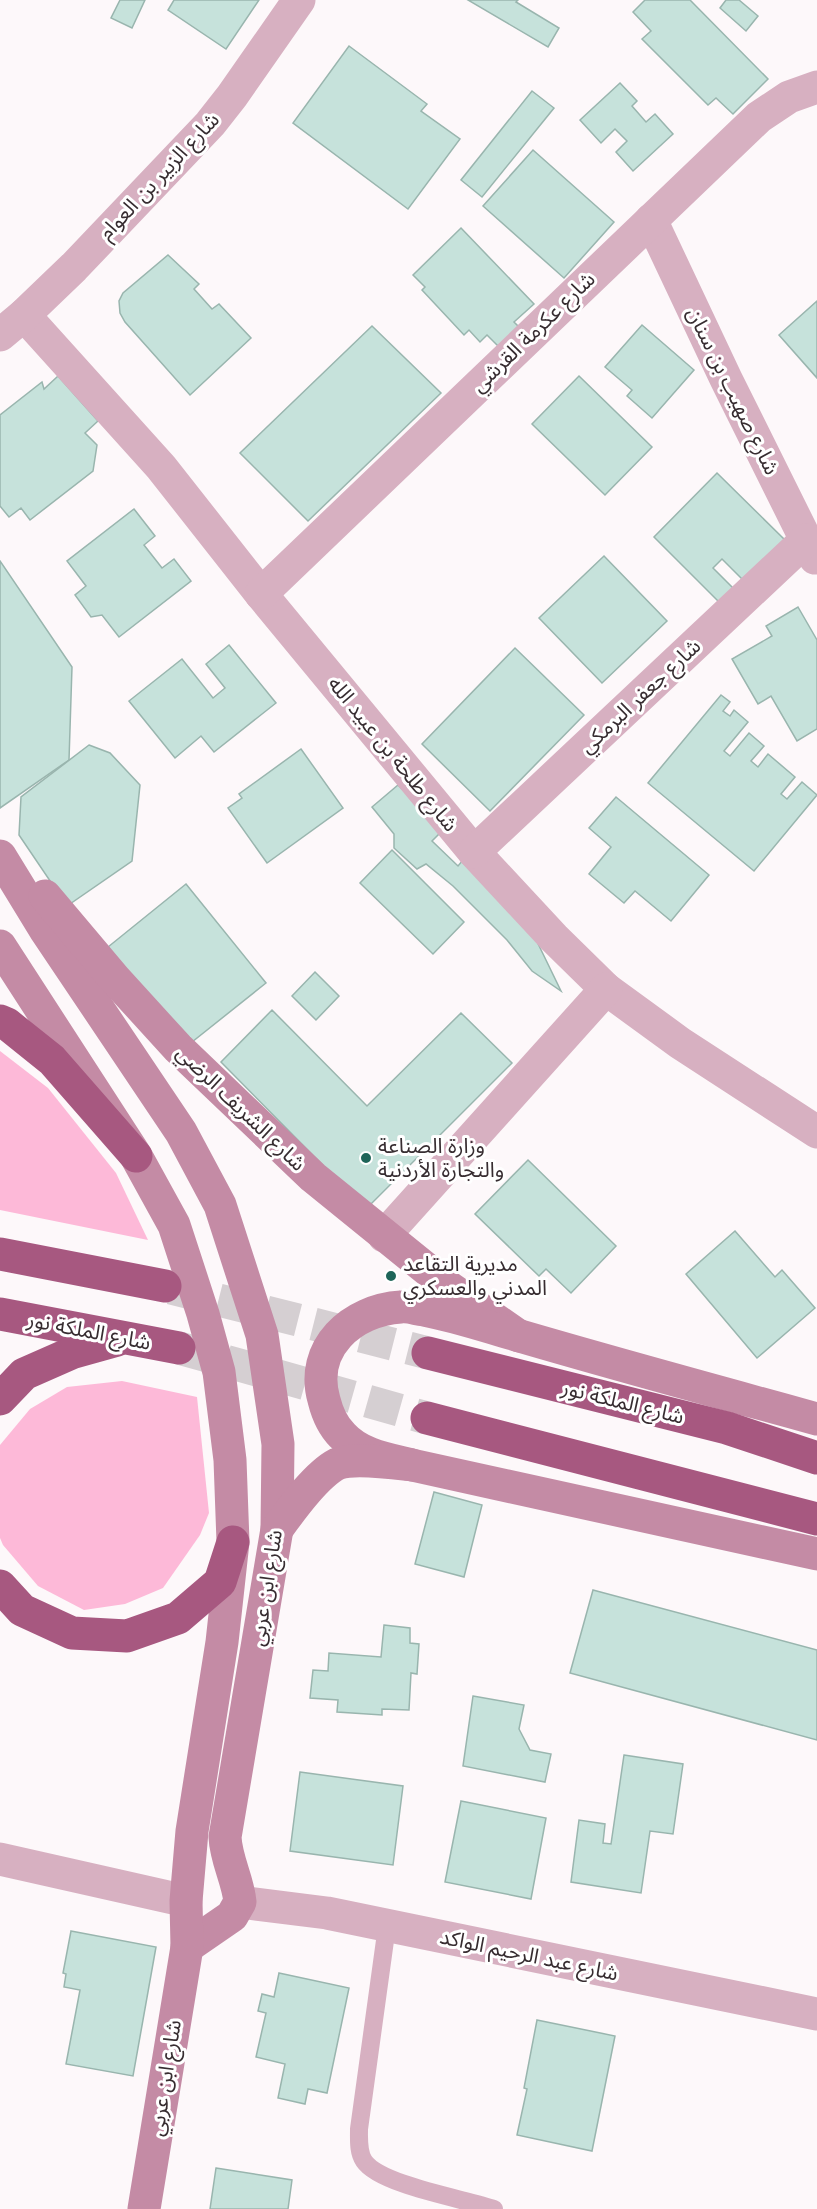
<svg xmlns="http://www.w3.org/2000/svg" width="817" height="2209" viewBox="0 0 817 2209" font-family="'DM Sans','Noto Sans Arabic',sans-serif">
	<rect width="100%" height="100%" fill="#fdf8fa"/>
	<!-- green -->
	<g fill="#fdb9d8">
		<polygon points="0,1051 48,1088 116,1173 148,1240 0,1210"/>
		<polygon points="122,1381 197,1397 209,1513 200,1535 163,1588 125,1604 84,1610 38,1586 3,1545 0,1538 0,1445 30,1409 67,1387"/>
	</g>
	<!-- building -->
	<g fill="#c6e2db" stroke="#99b5ae" stroke-width="1.5">
		<polygon points="120,0 145,0 132,28 111,18"/>
		<polygon points="174,0 259,0 226,49 168,10"/>
		<polygon points="468,0 518,0 516,2 559,28 548,47"/>
		<polygon points="645,0 690,0 768,79 733,114 716,98 708,105 642,39 651,31 633,12"/>
		<polygon points="726,0 739,0 758,16 746,31 720,8"/>
		<polygon points="349,46 427,104 421,111 460,139 408,209 293,123"/>
		<polygon points="620,83 637,101 632,106 646,122 655,114 673,134 633,171 616,152 627,141 615,129 601,143 580,120"/>
		<polygon points="532,91 554,108 482,197 461,180"/>
		<polygon points="533,150 614,222 564,278 483,206"/>
		<polygon points="461,228 534,304 514,322 519,327 499,347 487,335 480,342 469,330 464,335 422,290 425,287 413,275"/>
		<polygon points="168,255 199,284 194,289 212,309 219,304 251,338 190,395 125,322 120,313 119,301 123,293"/>
		<polygon points="817,301 817,378 779,335"/>
		<polygon points="642,325 694,370 652,418 627,396 632,390 605,367"/>
		<polygon points="372,326 441,393 308,521 240,453"/>
		<polygon points="58,376 98,421 85,433 97,445 93,471 30,520 21,508 9,517 0,506 0,415 42,382 44,389"/>
		<polygon points="579,376 652,447 605,495 532,424"/>
		<polygon points="717,473 786,541 745,582 722,559 713,568 739,594 725,608 654,537"/>
		<polygon points="134,509 155,536 144,545 162,568 174,559 191,581 119,637 102,615 91,617 75,595 86,586 67,561"/>
		<polygon points="604,556 667,621 602,683 539,618"/>
		<polygon points="0,561 72,667 69,760 0,808"/>
		<polygon points="798,607 817,640 817,729 797,741 771,696 758,704 732,659 772,636 766,626"/>
		<polygon points="229,645 276,703 214,752 201,736 175,758 129,701 182,659 213,698 225,688 206,664"/>
		<polygon points="515,648 584,715 490,811 422,744"/>
		<polygon points="721,695 730,702 723,711 730,716 734,710 748,722 724,751 730,756 749,733 764,746 751,761 758,767 768,754 795,777 781,794 787,799 802,782 817,795 754,871 648,783"/>
		<polygon points="89,745 110,753 140,785 132,861 67,906 19,835 21,797"/>
		<polygon points="301,749 343,808 267,863 228,808 242,798 239,794"/>
		<polygon points="398,785 443,830 432,841 458,866 463,860 526,919 561,991 532,971 507,940 453,886 426,864 417,869 394,848 394,834 372,807"/>
		<polygon points="616,797 709,875 671,921 635,891 624,903 589,874 611,847 589,828"/>
		<polygon points="392,850 464,922 433,954 360,883"/>
		<polygon points="186,884 266,983 187,1046 108,947"/>
		<polygon points="315,972 339,996 316,1020 292,996"/>
		<polygon points="272,1010 367,1106 461,1013 512,1063 366,1209 221,1062"/>
		<polygon points="528,1160 616,1246 571,1293 546,1269 539,1276 475,1214"/>
		<polygon points="735,1231 775,1277 782,1270 815,1308 757,1358 686,1274"/>
		<polygon points="434,1492 482,1505 464,1577 415,1564"/>
		<polygon points="593,1590 817,1650 817,1740 570,1673"/>
		<polygon points="384,1625 410,1628 410,1643 419,1644 417,1674 411,1673 409,1710 382,1709 382,1715 337,1712 338,1700 310,1698 313,1670 328,1671 329,1653 381,1657"/>
		<polygon points="473,1696 524,1705 519,1729 530,1750 551,1754 545,1782 463,1766"/>
		<polygon points="624,1755 683,1764 673,1834 650,1831 641,1893 571,1882 579,1820 605,1824 603,1843 611,1844"/>
		<polygon points="300,1772 403,1786 393,1865 290,1851"/>
		<polygon points="461,1801 546,1818 531,1899 445,1882"/>
		<polygon points="71,1931 156,1947 133,2076 66,2064 80,1990 64,1987 66,1974 63,1973"/>
		<polygon points="279,1973 349,1988 327,2093 308,2089 305,2104 278,2098 285,2064 256,2057 266,2013 258,2011 262,1994 274,1997"/>
		<polygon points="537,2020 615,2036 592,2151 517,2135 527,2089 524,2088"/>
		<polygon points="216,2168 292,2180 288,2209 210,2209"/>
	</g>
	<g fill="none" stroke-linecap="round" stroke-linejoin="round">
		<!-- highway-tunnel -->
		<g stroke="#d5cfd2" stroke-width="33" stroke-dasharray="33 16" stroke-linecap="butt">
			<polyline points="171,1288 428,1353"/>
			<polyline points="179,1348 427,1418"/>
		</g>
		<!-- lane -->
		<path stroke="#d7b0c1" stroke-width="18" d="M387,1926l-28,203c0,11 -1,23 5,32 16,24 101,38 130,48"/>
		<!-- street -->
		<g stroke="#d7b0c1" stroke-width="33">
			<polyline points="651,220 726,379 815,558"/>
			<polyline points="24,315 161,467 261,594 474,852 554,938 606,989 680,1043 817,1132"/>
			<polyline points="0,335 24,315 74,267 210,124 232,96 299,0"/>
			<polyline points="261,594 759,117 789,97 817,87"/>
			<polyline points="474,852 806,540"/>
			<polyline points="384,1236 606,989"/>
			<polyline points="0,1859 186,1901"/>
			<polyline points="240,1902 327,1913 817,2014"/>
		</g>
		<!-- secondary -->
		<g stroke="#c48ba5" stroke-width="33">
			<path d="M0,856l46,75 135,201 39,73 42,130 16,109 -1,85 -52,308c1,23 13,43 15,65l-8,14 -45,31"/>
			<polyline points="45,896 115,979 178,1048 313,1177 450,1288 519,1336"/>
			<polyline points="0,946 136,1156 174,1225 203,1314 219,1372 230,1460 233,1542 222,1642 192,1831 186,1901 187,1947 144,2209"/>
			<path d="M412,1465c-25,-6 -52,-10 -70,-30 -9,-9 -15,-23 -18,-35 -15,-52 28,-90 77,-93 7,-1 15,2 23,3 32,6 64,17 96,26 99,29 198,56 297,83"/>
			<path d="M277,1529c14,-19 39,-54 60,-65 16,-7 58,-1 75,1l405,89"/>
		</g>
		<!-- highway -->
		<g stroke="#a75880" stroke-width="33">
			<polyline points="0,1021 7,1024 52,1060 136,1156"/>
			<polyline points="0,1254 165,1286"/>
			<polyline points="0,1314 179,1348"/>
			<polyline points="428,1353 727,1428 817,1458"/>
			<polyline points="0,1399 24,1374 74,1352 117,1340"/>
			<polyline points="427,1418 817,1519"/>
			<polyline points="0,1586 22,1610 72,1633 127,1636 178,1618 220,1582 233,1542"/>
		</g>
	</g>
	<!-- markers -->
	<g fill="#1e6559" stroke="#fff" stroke-width="2">
		<circle cx="366" cy="1158" r="6"/>
		<circle cx="391" cy="1276" r="6"/>
	</g>
	<g text-anchor="middle" stroke-width="6" stroke-linejoin="round" paint-order="stroke">
		<!-- street labels -->
		<g font-size="21" fill="#372d31" stroke="#fff">
			<text transform="translate(159 176) rotate(-47)" y="7">شارع الزبير بن العوام</text>
			<text transform="translate(533 332) rotate(-44)" y="7">شارع عكرمة القرشي</text>
			<text transform="translate(733 391) rotate(64)" y="7">شارع صهيب بن سنان</text>
			<text transform="translate(640 696) rotate(-43)" y="7">شارع جعفر البرمكي</text>
			<text transform="translate(393 754) rotate(51)" y="7">شارع طلحة بن عبيد الله</text>
			<text transform="translate(241 1108) rotate(44)" y="7">شارع الشريف الرضي</text>
			<text transform="translate(89 1331) rotate(11)" y="7">شارع الملكة نور</text>
			<text transform="translate(623 1402) rotate(14)" y="7">شارع الملكة نور</text>
			<text transform="translate(266 1588) rotate(-81)" y="7">شارع ابن عربي</text>
			<text transform="translate(529 1955) rotate(12)" y="7">شارع عبد الرحيم الواكد</text>
			<text transform="translate(165 2078) rotate(-81)" y="7">شارع ابن عربي</text>
		</g>
		<!-- poi labels -->
		<g font-size="21" fill="#372d31" stroke="#fff" text-anchor="start">
			<text x="378" y="1153">وزارة الصناعة<tspan x="378" dy="24">والتجارة الأردنية</tspan></text>
			<text x="403" y="1271">مديرية التقاعد<tspan x="403" dy="24">المدني والعسكري</tspan></text>
		</g>
	</g>
</svg>
